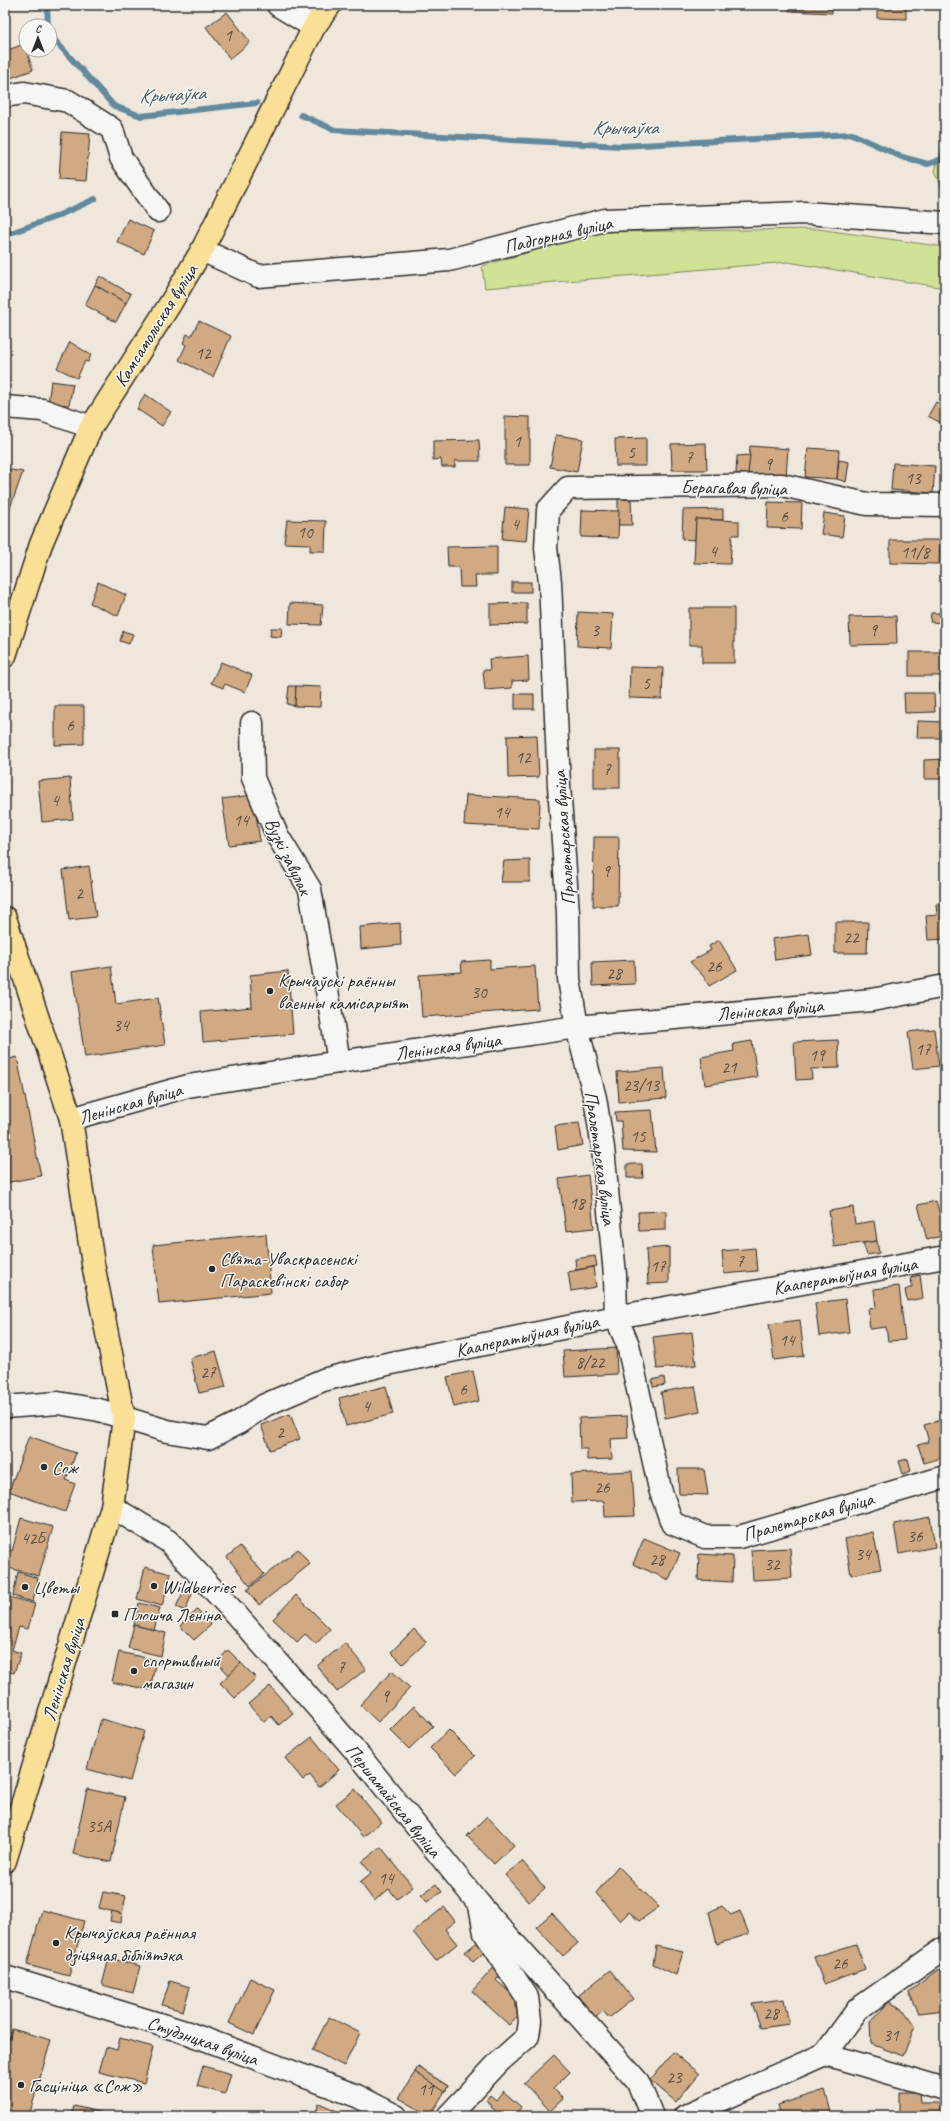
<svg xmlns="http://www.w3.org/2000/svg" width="950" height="2121" viewBox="0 0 950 2121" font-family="Caveat,sans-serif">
	<rect width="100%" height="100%" fill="#efe7dc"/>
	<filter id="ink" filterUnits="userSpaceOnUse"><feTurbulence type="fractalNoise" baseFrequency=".025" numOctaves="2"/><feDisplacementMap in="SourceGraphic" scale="8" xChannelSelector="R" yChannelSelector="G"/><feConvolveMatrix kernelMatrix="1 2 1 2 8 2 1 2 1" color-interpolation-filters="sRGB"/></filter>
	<g filter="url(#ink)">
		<!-- green -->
		<g fill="#cfe296" stroke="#7d8660">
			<polygon points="945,140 945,196 935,171"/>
			<polygon points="818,229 945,247 945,288 788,262 485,288 482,266 597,232"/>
		</g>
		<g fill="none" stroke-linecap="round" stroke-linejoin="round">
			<!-- stream -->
			<g stroke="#62899c" stroke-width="6">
				<polyline points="47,5 48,26"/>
				<polyline points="50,35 114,106 141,116 257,103"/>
				<polyline points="301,115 335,130 621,146 852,134 902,157 928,164 945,158"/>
				<polyline points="5,235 55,217 95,199"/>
			</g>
		</g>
		<!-- building -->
		<g fill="#d1aa83" stroke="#2b2b2b">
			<polygon points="789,5 832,5 832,13 789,11"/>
			<polygon points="877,5 906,5 906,19 877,18"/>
			<polygon points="227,12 250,42 230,59 206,27"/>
			<polygon points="24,44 33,70 5,80 5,51"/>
			<polygon points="62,132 90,134 86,181 59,179"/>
			<polygon points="128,219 154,231 144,254 117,242"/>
			<polygon points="100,276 131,294 126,303 95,285"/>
			<polygon points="95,285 126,303 116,322 85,305"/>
			<polygon points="199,321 231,336 213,377 179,360 186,345 183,343 187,334 191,336"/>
			<polygon points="70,342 91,355 88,362 85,361 77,378 57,368"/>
			<polygon points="51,381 73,384 69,405 48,404"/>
			<polygon points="145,394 171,412 162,426 137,409"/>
			<polygon points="936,402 945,406 945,425 928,416"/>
			<polygon points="505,416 530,417 530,465 505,465"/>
			<polygon points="556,435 583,439 577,472 550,467"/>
			<polygon points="646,438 646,466 616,466 615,439"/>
			<polygon points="479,440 480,461 455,461 455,467 442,467 441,459 433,460 433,441"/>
			<polygon points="706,443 707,470 672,470 671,444"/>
			<polygon points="750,446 788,449 786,477 748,474"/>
			<polygon points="808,448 839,450 837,479 805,477"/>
			<polygon points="750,455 748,474 736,474 737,456"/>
			<polygon points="839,460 849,462 846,482 837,479"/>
			<polygon points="893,463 935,466 933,493 891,490"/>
			<polygon points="5,469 23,472 10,508 5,507"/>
			<polygon points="618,498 631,500 632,525 618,525"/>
			<polygon points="768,502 802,503 801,529 767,528"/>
			<polygon points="505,507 529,509 526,541 502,539"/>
			<polygon points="723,509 723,520 696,519 695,540 682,539 683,510"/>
			<polygon points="582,510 619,511 618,538 581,537"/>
			<polygon points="824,513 845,516 842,537 821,534"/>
			<polygon points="696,519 739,521 739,535 732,535 730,564 694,563"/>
			<polygon points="287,520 326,521 325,551 310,551 310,544 284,543"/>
			<polygon points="890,540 940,540 939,564 890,563"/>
			<polygon points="497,546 497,575 475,575 476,587 460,587 459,567 448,567 447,547"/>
			<polygon points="98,582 126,595 118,616 90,603"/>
			<rect x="512" y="582" width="19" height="10"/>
			<polygon points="290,603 323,605 321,625 289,624"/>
			<polygon points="527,603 527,624 490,625 490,604"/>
			<polygon points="689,608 734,608 734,663 702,663 702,645 689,645"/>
			<polygon points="578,612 613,614 611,648 577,646"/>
			<polygon points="931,613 945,613 945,623 930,622"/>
			<polygon points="896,616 897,644 850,645 849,617"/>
			<polygon points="271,628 282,628 281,637 270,636"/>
			<polygon points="123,631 133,634 129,644 120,641"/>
			<rect x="909" y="652" width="36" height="24"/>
			<polygon points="528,656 529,680 512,681 512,688 485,690 483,670 490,670 489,659"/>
			<polygon points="221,662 252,675 245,692 225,684 223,688 211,683"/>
			<polygon points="630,667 663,668 662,699 629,698"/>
			<polygon points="945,681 945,690 940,691 940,682"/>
			<polygon points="289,686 296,686 295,706 287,704"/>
			<polygon points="296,686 321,687 320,707 295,706"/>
			<polygon points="904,693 934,693 935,712 905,713"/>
			<rect x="515" y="694" width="19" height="15"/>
			<polygon points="55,706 84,706 84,744 55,745"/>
			<polygon points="918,721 945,722 945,738 917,738"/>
			<polygon points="537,735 539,777 508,778 507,736"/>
			<rect x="594" y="750" width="26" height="38"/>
			<polygon points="945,759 945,779 924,779 924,760"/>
			<polygon points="70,778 73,819 42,822 38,781"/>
			<polygon points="253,795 260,841 229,845 222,799"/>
			<polygon points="466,795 540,799 539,829 464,825"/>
			<polygon points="594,837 619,837 618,906 593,906"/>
			<rect x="943" y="839" width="2" height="25"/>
			<polygon points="530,860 530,882 501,882 504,861"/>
			<polygon points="89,866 96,917 69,920 63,870"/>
			<polygon points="945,903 945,939 928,940 926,916 937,915 936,904"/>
			<polygon points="835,922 868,922 867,953 835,953"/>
			<polygon points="400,923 401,945 361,949 360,927"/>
			<polygon points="809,934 812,955 775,960 772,939"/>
			<polygon points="719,940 737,970 709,986 704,977 690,962 711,950 709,946"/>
			<polygon points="490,960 490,969 535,966 538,1009 422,1017 419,975 462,972 461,962"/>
			<polygon points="634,960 635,984 593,986 592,962"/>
			<polygon points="111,966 116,1004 158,998 165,1045 85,1057 72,972"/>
			<polygon points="288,971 293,1034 203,1042 201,1012 252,1007 250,975"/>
			<polygon points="934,1029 939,1066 913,1069 908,1032"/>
			<polygon points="838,1040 839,1068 811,1069 812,1079 796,1080 794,1042"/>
			<polygon points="752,1041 757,1077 705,1085 701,1057 734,1051 733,1044"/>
			<polygon points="17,1057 41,1176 5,1183 5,1060"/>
			<polygon points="664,1068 666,1098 619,1102 617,1072"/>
			<polygon points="652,1110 656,1152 623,1151 621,1121 616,1121 615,1112"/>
			<polygon points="579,1123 583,1145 558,1150 555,1126"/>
			<polygon points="627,1164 642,1164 643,1178 627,1178"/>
			<polygon points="588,1175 594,1228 566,1231 559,1179"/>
			<polygon points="936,1201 940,1215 945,1214 945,1235 927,1240 918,1205"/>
			<polygon points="853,1207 855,1224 874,1221 877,1241 834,1247 829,1211"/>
			<polygon points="666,1211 666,1230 639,1231 638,1212"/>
			<polygon points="266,1234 271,1293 159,1304 153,1245"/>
			<polygon points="877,1241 879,1253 867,1255 863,1243"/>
			<polygon points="669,1247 669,1283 648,1284 646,1249"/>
			<polygon points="755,1248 757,1271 724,1274 722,1251"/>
			<polygon points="595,1256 597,1266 576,1270 575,1259"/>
			<polygon points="593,1267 596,1287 571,1291 568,1272"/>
			<polygon points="920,1275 923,1298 907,1301 905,1290 912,1287 911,1277"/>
			<polygon points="899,1286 905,1340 888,1341 886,1327 870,1329 868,1309 876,1308 874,1289"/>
			<polygon points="845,1299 849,1332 819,1336 815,1303"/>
			<polygon points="800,1320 804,1356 774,1360 769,1324"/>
			<polygon points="692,1332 696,1365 657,1369 653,1337"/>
			<polygon points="616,1348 617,1374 565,1377 563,1351"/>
			<polygon points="216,1351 226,1387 199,1393 190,1358"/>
			<polygon points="473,1371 479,1401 454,1407 447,1377"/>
			<polygon points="664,1377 665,1385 653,1387 652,1380"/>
			<polygon points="386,1386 393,1414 346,1426 339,1398"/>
			<polygon points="695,1386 700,1411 665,1418 661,1392"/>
			<polygon points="290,1414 300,1439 270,1450 261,1425"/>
			<polygon points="627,1416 628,1438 611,1439 612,1459 587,1460 587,1449 580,1449 579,1418"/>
			<polygon points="945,1419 945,1457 924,1463 918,1445 929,1442 924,1425"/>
			<polygon points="29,1436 76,1453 66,1480 75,1484 65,1512 9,1491"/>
			<polygon points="908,1459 911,1471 903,1474 899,1461"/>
			<polygon points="678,1469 704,1469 708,1495 679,1494"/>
			<polygon points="632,1471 635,1516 605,1517 604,1501 572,1502 571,1474"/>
			<polygon points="930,1517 935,1547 899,1554 894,1524"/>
			<polygon points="21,1518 53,1527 39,1576 5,1567 5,1549 12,1551"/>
			<polygon points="873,1532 881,1569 851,1575 845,1539"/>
			<polygon points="644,1538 680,1553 669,1580 633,1564"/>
			<polygon points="240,1546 264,1574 250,1586 227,1557"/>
			<polygon points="790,1548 792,1578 753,1580 751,1550"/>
			<polygon points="298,1549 310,1564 259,1605 247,1590"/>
			<polygon points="699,1554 733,1556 732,1582 698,1580"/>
			<polygon points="145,1567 171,1574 162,1606 137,1599"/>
			<polygon points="18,1572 38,1578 33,1602 13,1596"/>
			<polygon points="184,1590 192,1594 185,1611 176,1607"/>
			<polygon points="296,1595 330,1629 316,1644 305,1634 297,1642 273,1619"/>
			<polygon points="5,1596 35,1604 28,1629 19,1627 12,1650 21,1653 14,1673 5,1671"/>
			<polygon points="139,1603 160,1608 154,1630 134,1625"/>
			<polygon points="197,1610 211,1625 194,1640 180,1626"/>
			<polygon points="134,1625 166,1633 161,1656 128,1648"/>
			<polygon points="414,1629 426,1642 403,1664 391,1652"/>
			<polygon points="345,1643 366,1669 337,1692 317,1666"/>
			<polygon points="228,1650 241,1663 229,1675 217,1662"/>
			<polygon points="119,1652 156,1660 150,1690 112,1682"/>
			<polygon points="241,1663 256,1678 235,1698 220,1683"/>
			<polygon points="392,1671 410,1688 378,1722 360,1705"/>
			<polygon points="270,1686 293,1713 279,1725 271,1716 264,1722 248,1704"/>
			<polygon points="414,1706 433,1726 409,1749 390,1730"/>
			<polygon points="101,1719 144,1731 130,1781 87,1769"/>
			<polygon points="449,1730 475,1756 456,1774 430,1748"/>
			<polygon points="312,1737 339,1770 319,1787 310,1775 303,1780 285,1758"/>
			<polygon points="87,1789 125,1797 111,1862 73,1854"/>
			<polygon points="355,1789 381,1822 363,1837 336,1804"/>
			<polygon points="487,1816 514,1845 494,1864 467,1836"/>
			<polygon points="381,1847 413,1887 397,1899 389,1889 374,1901 360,1882 371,1873 362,1862"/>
			<polygon points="522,1861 545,1888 529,1902 505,1875"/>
			<polygon points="618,1866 659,1907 639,1921 629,1912 620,1921 596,1893"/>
			<polygon points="436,1884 442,1892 427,1902 421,1895"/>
			<polygon points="103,1892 126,1896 122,1914 99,1908"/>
			<polygon points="722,1906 731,1915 740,1911 749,1934 717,1944 709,1912"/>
			<polygon points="444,1907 455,1921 445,1929 457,1944 436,1961 413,1932"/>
			<polygon points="42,1910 84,1921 69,1976 27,1965"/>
			<polygon points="112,1911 122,1914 121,1923 110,1921"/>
			<polygon points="552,1913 578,1943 563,1956 536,1927"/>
			<polygon points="480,1940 489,1948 473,1962 465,1952"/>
			<polygon points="856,1944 865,1969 824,1984 814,1957"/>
			<polygon points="656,1946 683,1952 676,1975 653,1964"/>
			<polygon points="109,1958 140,1966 133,1993 102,1985"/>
			<polygon points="499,1962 507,1969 496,1980 526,2007 509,2025 472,1991"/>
			<polygon points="610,1970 633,1999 609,2018 603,2011 595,2018 578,1996"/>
			<polygon points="945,1970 945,2010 919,2013 909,1992 936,1971"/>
			<polygon points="250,1978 275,1990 254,2035 229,2023"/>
			<polygon points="170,1981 190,1987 183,2011 162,2005"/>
			<polygon points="784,1999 789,2024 761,2028 752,2003"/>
			<polygon points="889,2002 903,2009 915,2026 903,2056 871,2044 870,2022"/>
			<polygon points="329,2017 360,2033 344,2066 312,2050"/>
			<polygon points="12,2029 51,2040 29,2116 5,2116 5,2053"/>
			<polygon points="120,2038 153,2047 144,2083 99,2072 106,2047 117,2050"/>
			<polygon points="673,2052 699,2074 676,2102 650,2080"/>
			<polygon points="554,2055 570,2072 553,2089 563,2099 550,2111 524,2083"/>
			<polygon points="203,2066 231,2074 225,2094 197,2086"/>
			<polygon points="418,2067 448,2086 430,2116 399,2098"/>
			<polygon points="418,2067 448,2086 445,2092 415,2072"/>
			<polygon points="825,2090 832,2116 781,2116 778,2105"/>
			<polygon points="503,2091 521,2107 515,2116 502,2116 491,2107 492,2105 486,2100 490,2095 496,2100"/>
			<polygon points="899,2092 919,2092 920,2103 941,2103 939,2116 899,2116"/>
			<polygon points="319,2103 348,2116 314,2116"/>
			<polygon points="74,2106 103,2113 102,2116 71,2116"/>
		</g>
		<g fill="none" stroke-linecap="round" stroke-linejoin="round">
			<!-- minor casing -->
			<g stroke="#2b2b2b" stroke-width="25">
				<g id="minor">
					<polyline points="278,5 314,27"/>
					<polyline points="5,96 24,93 68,101 112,129 121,158 158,211"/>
					<polyline points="202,250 258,276 449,260 605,220 805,213 945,223"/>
					<polyline points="5,407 42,410 91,427"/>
					<polyline points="945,505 867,504 782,485 568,488 548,510 546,548 550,582 559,785 568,913 569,979 577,1027 595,1098 603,1148 615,1275 616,1317 628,1345 660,1489 672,1523 705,1537 739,1537 945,1477"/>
					<polyline points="252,723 253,778 277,835 310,889 339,1062"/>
					<polyline points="71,1119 188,1086 339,1062 577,1027 872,1000 945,986"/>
					<polyline points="5,1407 58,1403 99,1410 167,1431 208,1438 238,1423 265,1405 323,1380 387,1364 616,1317 945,1257"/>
					<polyline points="112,1507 168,1541 233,1611 353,1748 480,1905 638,2082 652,2116"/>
					<polyline points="5,1977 188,2033 357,2096 396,2116"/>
					<polyline points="825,2054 945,2089"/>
					<polyline points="448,2116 500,2061 528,2036 530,2021 527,1997 485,1933 480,1905"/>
					<polyline points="685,2116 825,2054 858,2009 945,1948"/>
				</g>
			</g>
			<!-- major casing -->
			<g stroke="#2b2b2b" stroke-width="25">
				<g id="major">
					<polyline points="5,656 41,544 91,427 170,304 202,250 314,27 330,5"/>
					<polyline points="5,918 71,1119 93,1264 124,1418 112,1507 5,1861"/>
				</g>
			</g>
			<!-- minor -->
			<use href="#minor" stroke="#f6f6f2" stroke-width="22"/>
			<!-- major -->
			<use href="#major" stroke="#fadf96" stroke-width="22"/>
		</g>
	</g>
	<!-- markers -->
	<g fill="#2b2b2b" stroke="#f6f6f2" stroke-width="1.5">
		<circle cx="270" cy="991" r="4"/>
		<circle cx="212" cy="1269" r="4"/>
		<circle cx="44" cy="1467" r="4"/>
		<circle cx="154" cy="1586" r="4"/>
		<circle cx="25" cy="1587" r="4"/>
		<rect x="111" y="1610" width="8" height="8" rx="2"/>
		<circle cx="134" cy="1671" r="4"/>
		<circle cx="56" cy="1943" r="4"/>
		<circle cx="21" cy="2085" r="4"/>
	</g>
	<g text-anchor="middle" stroke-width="3" stroke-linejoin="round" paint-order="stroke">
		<!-- number labels -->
		<g font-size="17" fill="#544b41">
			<text x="228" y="41">1</text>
			<text x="203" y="359">12</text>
			<text x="517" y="447">1</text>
			<text x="631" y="458">5</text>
			<text x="689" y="463">7</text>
			<text x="768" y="470">9</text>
			<text x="913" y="484">13</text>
			<text x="784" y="522">6</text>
			<text x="515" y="530">4</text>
			<text x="305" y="538">10</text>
			<text x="713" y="557">4</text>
			<text x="915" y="558">11/8</text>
			<text x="595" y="636">3</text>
			<text x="873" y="636">9</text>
			<text x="646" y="689">5</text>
			<text x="70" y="731">6</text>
			<text x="523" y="763">12</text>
			<text x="607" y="775">7</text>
			<text x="55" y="806">4</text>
			<text x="502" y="818">14</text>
			<text x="241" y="826">14</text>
			<text x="606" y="877">9</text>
			<text x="79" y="899">2</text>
			<text x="851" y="943">22</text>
			<text x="714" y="972">26</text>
			<text x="614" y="979">28</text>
			<text x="479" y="998">30</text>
			<text x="121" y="1031">34</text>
			<text x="923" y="1055">17</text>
			<text x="817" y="1061">19</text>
			<text x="729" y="1073">21</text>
			<text x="641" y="1091">23/13</text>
			<text x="638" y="1142">15</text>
			<text x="577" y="1209">18</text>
			<text x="740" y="1267">7</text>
			<text x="658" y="1272">17</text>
			<text x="787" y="1346">14</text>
			<text x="590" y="1368">8/22</text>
			<text x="208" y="1378">27</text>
			<text x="463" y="1395">6</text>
			<text x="366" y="1412">4</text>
			<text x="280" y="1438">2</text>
			<text x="602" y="1493">26</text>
			<text x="915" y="1542">36</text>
			<text x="33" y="1544">42Б</text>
			<text x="863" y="1560">34</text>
			<text x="657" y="1565">28</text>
			<text x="772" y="1570">32</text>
			<text x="341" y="1673">7</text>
			<text x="385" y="1702">9</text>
			<text x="99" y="1832">35А</text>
			<text x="386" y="1884">14</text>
			<text x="840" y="1969">26</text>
			<text x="771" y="2019">28</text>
			<text x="891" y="2041">31</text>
			<text x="674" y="2083">23</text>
			<text x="426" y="2095">11</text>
		</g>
		<!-- street labels -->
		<g font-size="19" fill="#2b2b2b" stroke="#f6f6f2">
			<text transform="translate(558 234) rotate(-13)" y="7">Падгорная вуліца</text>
			<text transform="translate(155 325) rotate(-58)" y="7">Камсамольская вуліца</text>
			<text transform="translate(734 487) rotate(1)" y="7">Берагавая вуліца</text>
			<text transform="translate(563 838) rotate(-94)" y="7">Пралетарская вуліца</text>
			<text transform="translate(289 856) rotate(64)" y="7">Вузкі завулак</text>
			<text transform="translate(770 1009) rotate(-5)" y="7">Ленінская вуліца</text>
			<text transform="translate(448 1046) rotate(-8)" y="7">Ленінская вуліца</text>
			<text transform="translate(130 1103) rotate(-16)" y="7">Ленінская вуліца</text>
			<text transform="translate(601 1158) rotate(82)" y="7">Пралетарская вуліца</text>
			<text transform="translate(845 1275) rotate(-10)" y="7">Кааператыўная вуліца</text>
			<text transform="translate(527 1335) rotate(-12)" y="7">Кааператыўная вуліца</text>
			<text transform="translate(808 1516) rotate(-16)" y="7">Пралетарская вуліца</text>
			<text transform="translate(63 1669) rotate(-73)" y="7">Ленінская вуліца</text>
			<text transform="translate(394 1800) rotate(51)" y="7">Першамайская вуліца</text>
			<text transform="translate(203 2040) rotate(19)" y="7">Студэнцкая вуліца</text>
		</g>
		<!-- poi labels -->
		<g font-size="19" fill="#2b2b2b" stroke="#f6f6f2" text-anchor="start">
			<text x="278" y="987">Крычаўскі раённы<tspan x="278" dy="22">ваенны камісарыят</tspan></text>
			<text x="220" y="1265">Свята-Уваскрасенскі<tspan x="220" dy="22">Параскевінскі сабор</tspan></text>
			<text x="52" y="1474">Сож</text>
			<text x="162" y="1593">Wildberries</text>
			<text x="33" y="1594">Цветы</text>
			<text x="123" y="1621">Плошча Леніна</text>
			<text x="142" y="1667">спортивный<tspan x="142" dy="22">магазин</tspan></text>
			<text x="64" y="1939">Крычаўская раённая<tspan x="64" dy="22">дзіцячая бібліятэка</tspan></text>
			<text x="29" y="2092">Гасцініца «Сож»</text>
		</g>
		<!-- water labels -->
		<g font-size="20" font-style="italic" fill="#475a64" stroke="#f6f6f2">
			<text transform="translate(172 94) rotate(-3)" y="7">Крычаўка</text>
			<text x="625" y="134">Крычаўка</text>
		</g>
	</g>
	<!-- margin -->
	<rect width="950" height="2121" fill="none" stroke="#f6f6f2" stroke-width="20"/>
	<rect x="10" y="10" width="930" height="2101" fill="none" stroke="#2b2b2b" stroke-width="1.5" filter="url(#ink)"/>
	<!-- north arrow -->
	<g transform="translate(38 38)"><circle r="19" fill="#f6f6f2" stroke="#a5a5a2"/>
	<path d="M0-3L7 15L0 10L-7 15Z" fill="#2b2b2b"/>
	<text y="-6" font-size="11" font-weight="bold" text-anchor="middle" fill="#2b2b2b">С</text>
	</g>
</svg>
